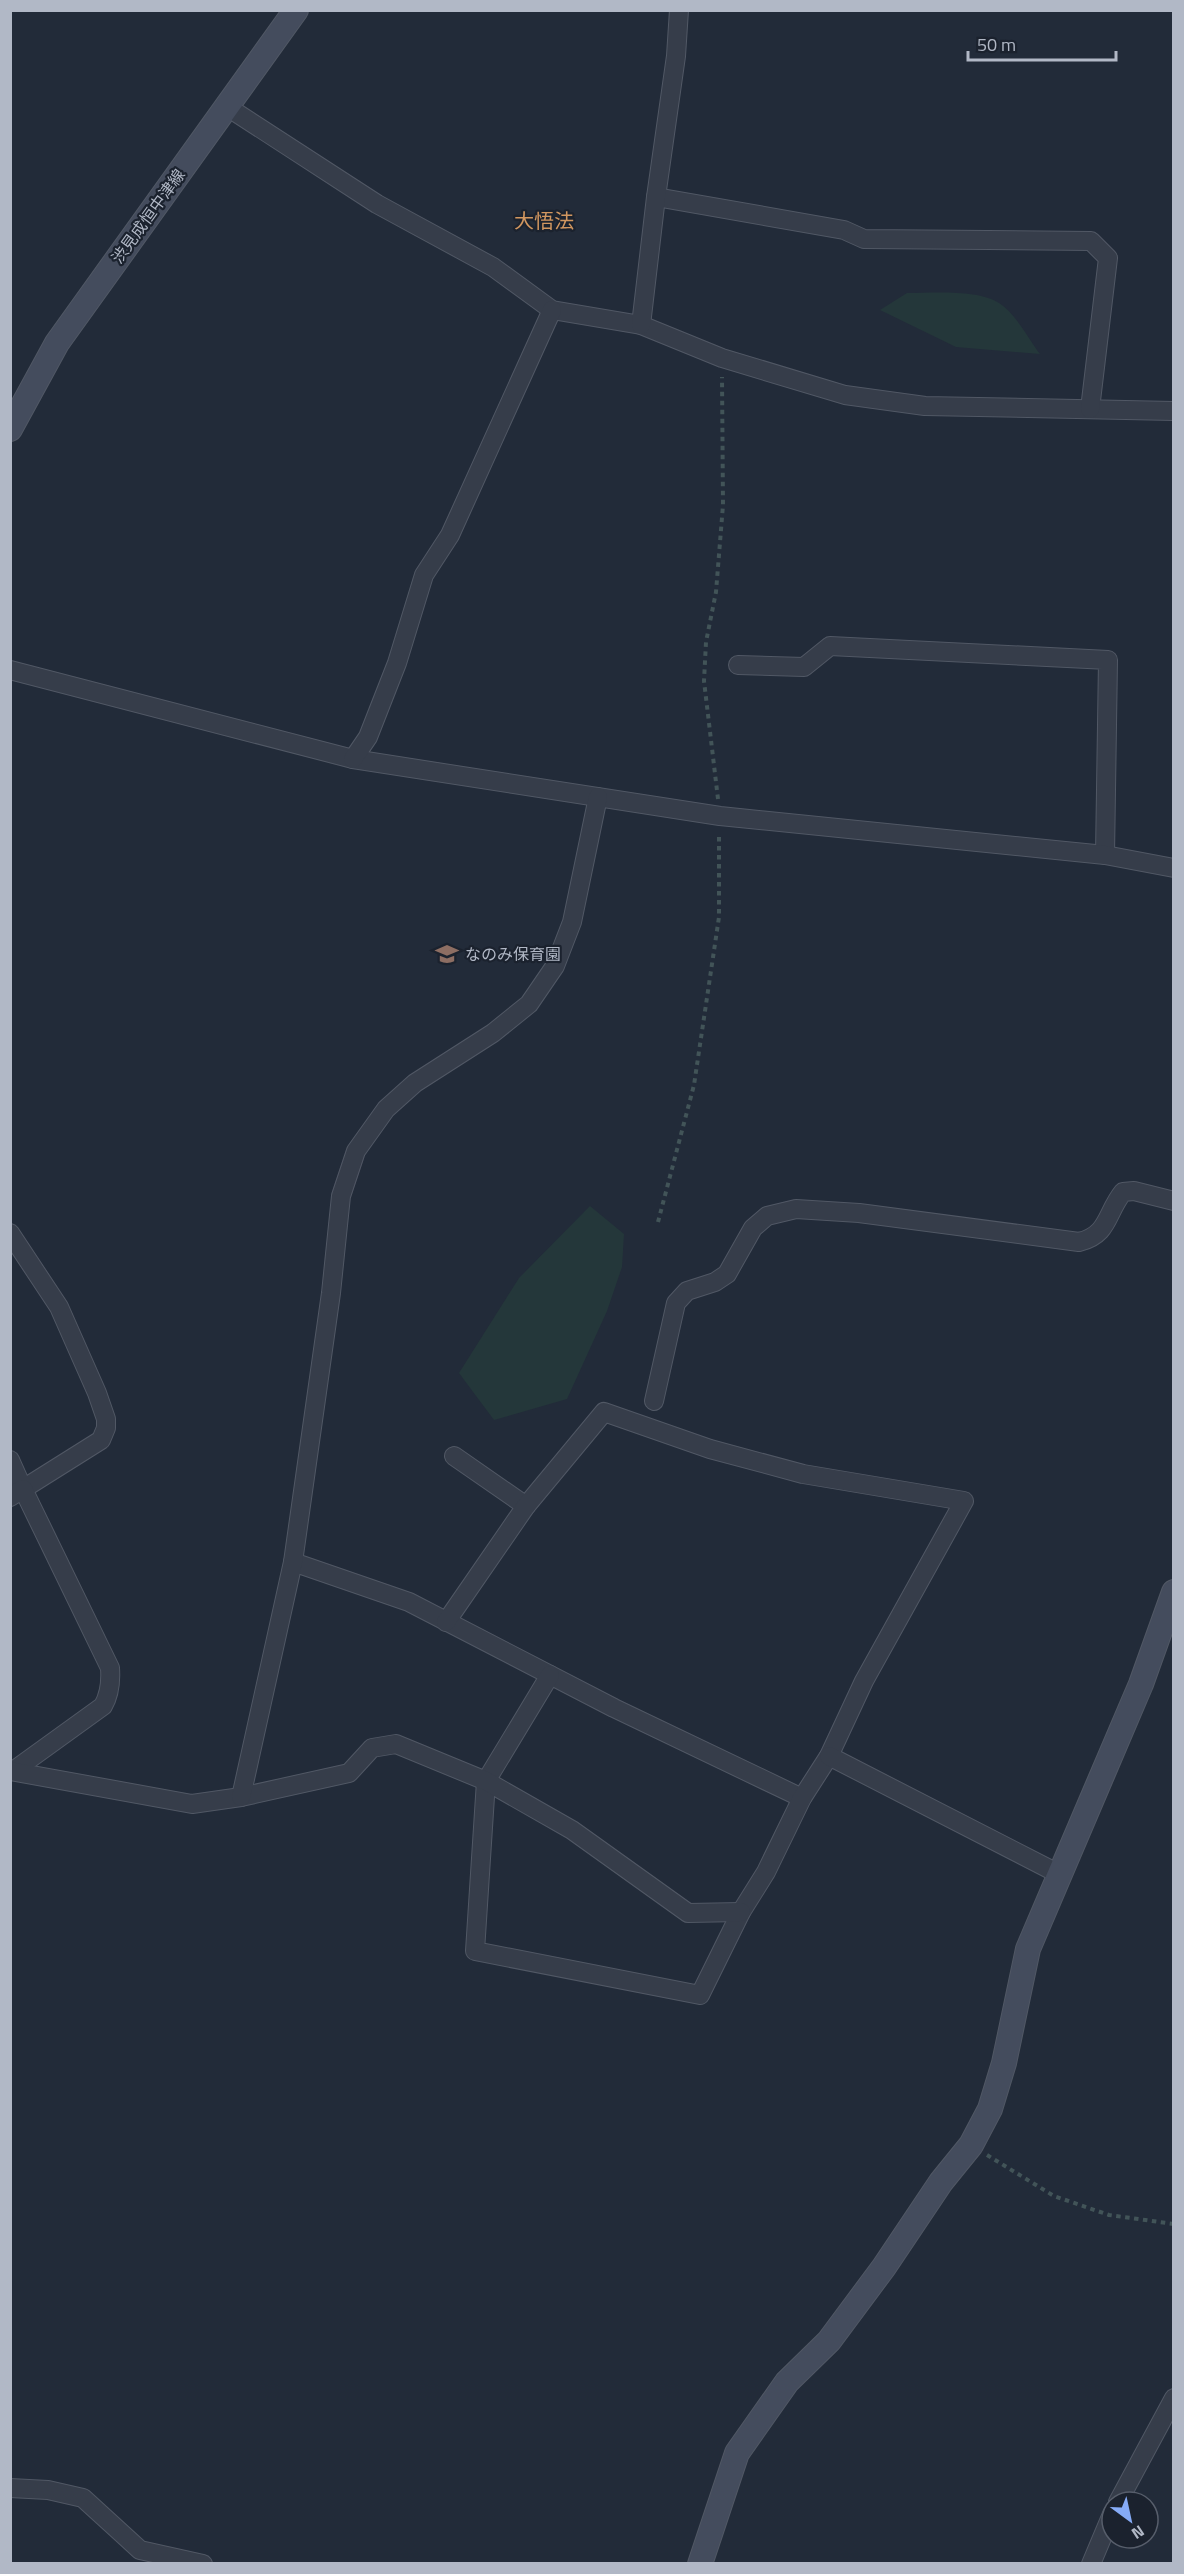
<svg xmlns="http://www.w3.org/2000/svg" width="1184" height="2574" viewBox="0 0 1184 2574" font-family="'Titillium Web','Noto Sans JP',sans-serif">
	<rect width="100%" height="100%" fill="#222b39"/>
	<!-- green -->
	<g fill="#24373a">
		<path d="M907,293c25,0 71,-4 92,10 17,11 29,35 41,51l-84,-7 -76,-37z"/>
		<polygon points="590,1206 624,1234 622,1267 607,1311 567,1399 494,1420 459,1373 519,1278"/>
	</g>
	<g fill="none" stroke-linecap="round" stroke-linejoin="round">
		<!-- street casing -->
		<g stroke="#515865" stroke-width="20">
			<g id="street">
				<polyline points="226,106 377,204 493,267 552,310 641,325 722,358 845,395 925,406 1174,411"/>
				<polyline points="656,197 844,230 864,239 1091,241 1108,258 1090,409"/>
				<polyline points="641,325 656,197 676,56 679,10"/>
				<polyline points="738,665 804,667 830,646 1108,660 1105,855"/>
				<polyline points="10,670 353,759 720,816 1105,855 1174,868"/>
				<polyline points="353,759 368,737 397,663 424,575 450,535 552,310"/>
				<polyline points="10,1233 59,1307 97,1393 106,1419 106,1428 101,1440 23,1489 10,1460"/>
				<path d="M654,1401l22,-98 11,-12 28,-9 12,-8 26,-46 14,-12 29,-7 63,4 220,29c30,-7 27,-29 44,-50l11,-1 40,10"/>
				<polyline points="454,1456 526,1506"/>
				<path d="M10,1497l13,-8 87,179c1,14 0,26 -7,38l-90,65"/>
				<polyline points="293,1562 409,1602 614,1708 802,1798"/>
				<polyline points="446,1622 526,1506 604,1412 710,1449 803,1474 964,1501 864,1681 829,1756 802,1798 766,1872 741,1912 700,1995 475,1951 486,1781 550,1675"/>
				<polyline points="829,1756 1059,1874"/>
				<polyline points="10,1771 192,1804 241,1797 349,1773 372,1748 396,1744 486,1781 572,1830 688,1913 741,1912"/>
				<polyline points="241,1797 293,1562 331,1293 341,1196 356,1151 386,1109 415,1083 493,1033 529,1004 555,966 572,922 598,797"/>
				<polyline points="10,2488 48,2490 83,2498 140,2550 203,2564"/>
				<polyline points="1118,2502 1174,2398"/>
				<polyline points="1091,2564 1112,2514"/>
			</g>
		</g>
		<!-- secondary casing -->
		<g stroke="#515865" stroke-width="26">
			<g id="secondary">
				<polyline points="10,429 57,343 296,10"/>
				<polyline points="700,2564 737,2453 787,2382 829,2341 884,2267 941,2182 971,2145 990,2109 1004,2063 1028,1949 1141,1684 1174,1592"/>
			</g>
		</g>
		<!-- path -->
		<g stroke="#425458" stroke-width="4" stroke-dasharray="4.5 4.5" stroke-linecap="butt">
			<polyline points="718,799 704,681 706,642 716,592 723,505 722,377"/>
			<polyline points="658,1222 694,1085 719,917 719,833"/>
			<polyline points="987,2155 1054,2196 1109,2215 1174,2224"/>
		</g>
		<!-- street -->
		<use href="#street" stroke="#363d4a" stroke-width="18"/>
		<!-- secondary -->
		<use href="#secondary" stroke="#444c5d" stroke-width="24"/>
	</g>
	<!-- icons -->
	<defs>
		<g id="school-bare" transform="scale(1.8)"><path d="M0-5L7-2L0 1L-7-2ZM-4 1L0 2.5L4 1V4Q0 6-4 4Z" fill="#8d6e63" stroke="#1b222e" stroke-width="2.5" paint-order="stroke"/></g>
	</defs>
	<g fill-rule="evenodd">
		<use href="#school-bare" x="447" y="954"/>
	</g>
	<g text-anchor="middle" stroke-width="4.5" stroke-linejoin="round" paint-order="stroke">
		<!-- street labels -->
		<g font-size="16" fill="#b1b8c6" stroke="#1b222e">
			<text transform="translate(148 216) rotate(-54)" y="6">渋見成恒中津線</text>
		</g>
		<!-- poi labels -->
		<g font-size="16" fill="#b1b8c6" stroke="#1b222e" text-anchor="start">
			<text x="465" y="960">なのみ保育園</text>
		</g>
		<!-- quarter labels -->
		<g font-size="20" fill="#d29760" stroke="#1b222e">
			<text x="544" y="228">大悟法</text>
		</g>
	</g>
	<!-- border -->
	<rect width="1184" height="2574" fill="none" stroke="#b1b8c6" stroke-width="24"/>
	<!-- north arrow -->
	<g transform="translate(1130 2520) rotate(147)"><circle r="28" fill="#1b222e" stroke="#575e6b" stroke-width="1.5"/>
	<path d="M0-4.5L10 22L0 15L-10 22Z" fill="#86abf6"/>
	<text y="-9" font-size="16" font-weight="bold" text-anchor="middle" fill="#b1b8c6">N</text>
	</g>
	<!-- scale -->
	<path d="M968 51v9h148v-9" fill="none" stroke="#b1b8c6" stroke-width="3"/>
	<text x="977" y="51" font-size="18" fill="#b1b8c6" stroke="#1b222e" stroke-width="4.5" paint-order="stroke">50 m</text>
</svg>
